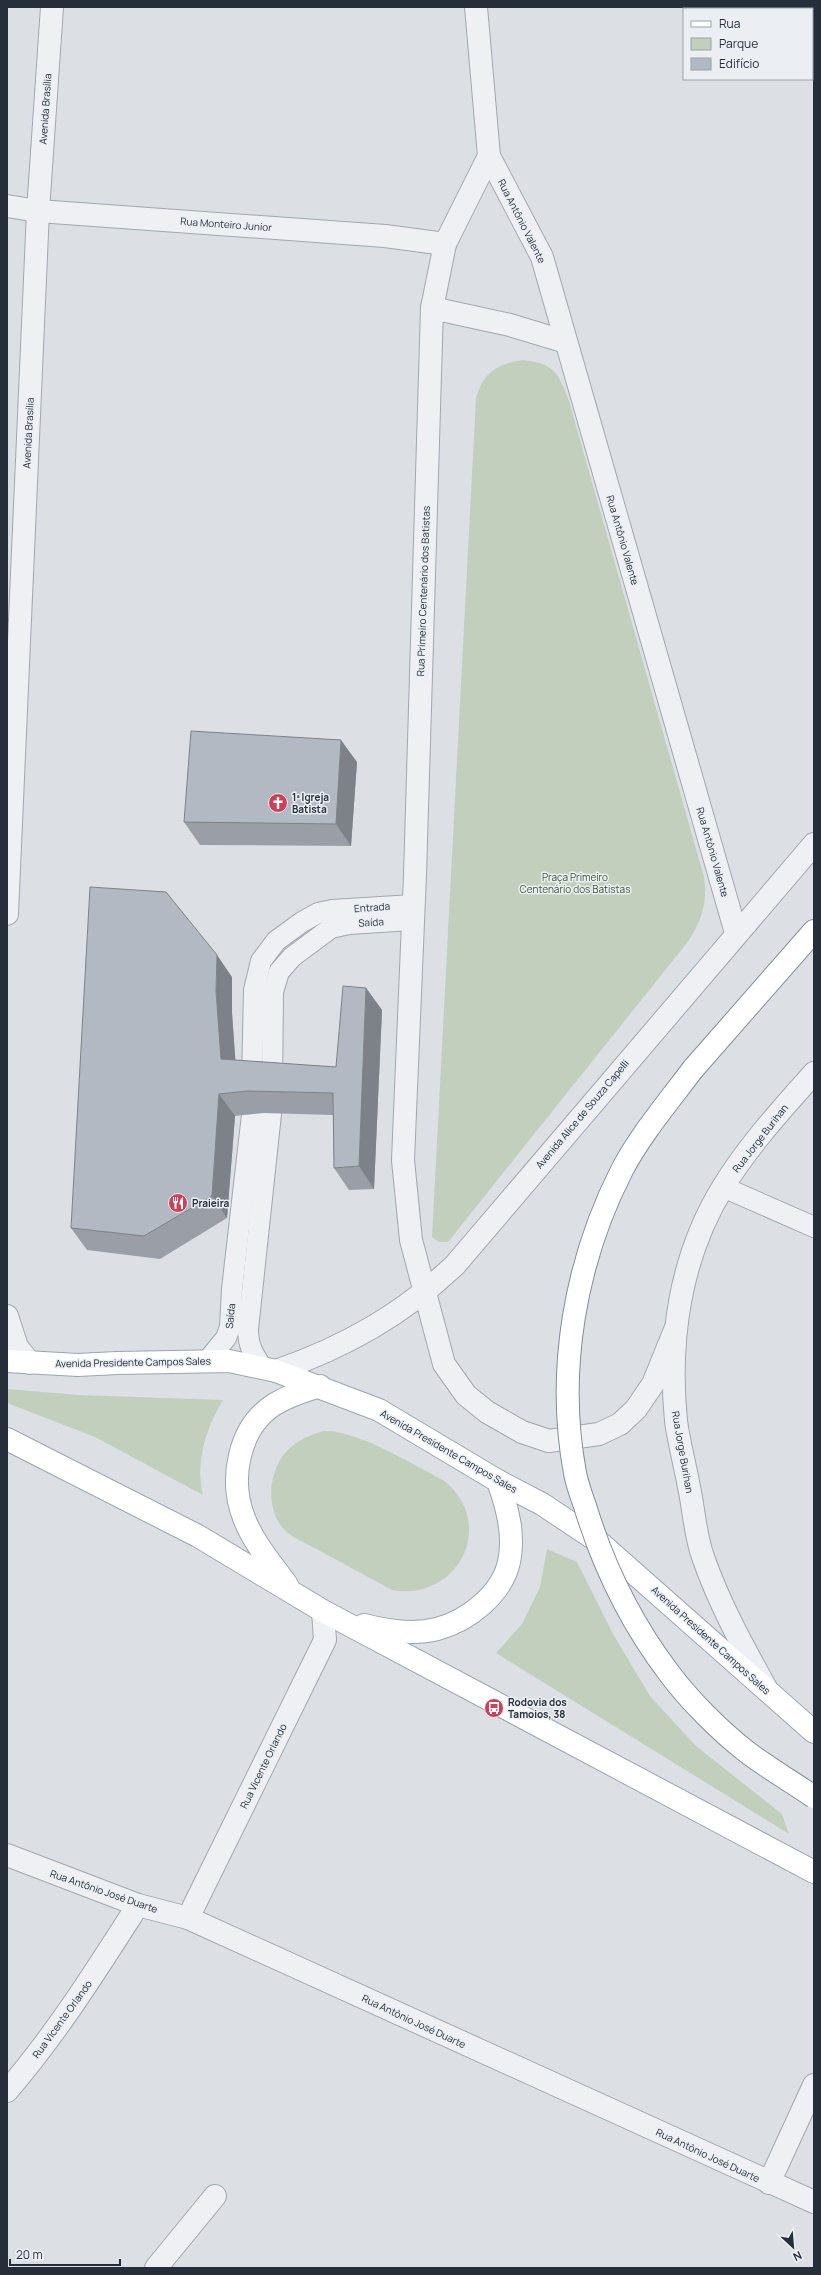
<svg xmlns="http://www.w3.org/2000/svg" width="821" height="2275" viewBox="0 0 821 2275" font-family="Manrope,sans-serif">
	<rect width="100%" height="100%" fill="#dce0e5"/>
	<!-- green -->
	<g fill="#c2cfbd">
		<path d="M522,360c32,3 36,12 47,41l135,476c4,26 -3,46 -18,67l-238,298h-9l-7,-5 44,-839c7,-25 21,-34 46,-38z"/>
		<path d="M7,1389l72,6 144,5c-17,29 -28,61 -20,95l-108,-58 -88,-34z"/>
		<path d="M325,1431c35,0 86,33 118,49 55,42 16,122 -51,110 -24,-13 -48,-26 -72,-39 -10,-6 -23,-11 -32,-18 -18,-14 -20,-43 -13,-62 8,-23 27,-35 50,-40z"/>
		<polygon points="547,1549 577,1562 613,1634 650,1696 696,1746 782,1814 789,1834 496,1653 522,1624 540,1587"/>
	</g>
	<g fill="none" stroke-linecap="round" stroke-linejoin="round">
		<!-- lane casing -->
		<g stroke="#a2a7af" stroke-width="22">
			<g id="lane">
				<polyline points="252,1082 254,990 261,961 276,941 302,922 318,913 332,910 413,905"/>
				<polyline points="272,1083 273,992 279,972 292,957 331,928 349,924 412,920"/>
				<polyline points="723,1187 814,1227"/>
				<polyline points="207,1361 226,1338 230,1327 232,1289 252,1115"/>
				<path d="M262,1367c-9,-13 -14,-22 -14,-38l23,-215"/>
			</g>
		</g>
		<!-- street casing -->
		<g stroke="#a2a7af" stroke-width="24">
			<g id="street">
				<polyline points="476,7 489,156 445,244 432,308 415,875 403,1160 411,1240 444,1364 466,1395 487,1412 522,1432 549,1441 599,1434 620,1424 636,1409 653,1384 675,1330"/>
				<polyline points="489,156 542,257 736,933"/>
				<polyline points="7,206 38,211 385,236 445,244"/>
				<polyline points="432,308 510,325 566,342"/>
				<polyline points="7,914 38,211 52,7"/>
				<polyline points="7,1316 17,1347 30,1363"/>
				<path d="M276,1371c69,-24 126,-56 179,-106l359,-421"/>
				<path d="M766,1688c-24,-43 -47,-85 -63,-131 -8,-22 -9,-47 -14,-70 -4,-22 -10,-44 -13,-66 -8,-81 4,-164 47,-234 25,-41 59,-78 91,-114"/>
				<polyline points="7,1855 138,1905 188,1918 814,2202"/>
				<polyline points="188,1918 325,1640 323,1611"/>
				<path d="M7,2091c50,-58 90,-122 131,-186"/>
				<polyline points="769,2183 814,2085"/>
				<polyline points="156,2268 215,2196"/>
			</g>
		</g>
		<!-- primary casing -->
		<g stroke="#9ca4b1" stroke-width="24">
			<g id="primary">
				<polyline points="7,1361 78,1365 117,1363 229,1361 276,1371 379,1410 498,1481 542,1504 599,1542 814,1732"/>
				<polyline points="7,1439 198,1536 323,1611 814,1872"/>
				<path d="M287,1585c-15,-21 -34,-43 -43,-67 -15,-38 -6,-91 31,-114 15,-9 29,-13 45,-18"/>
				<path d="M364,1625c23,6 49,10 73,4 31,-8 65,-35 72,-67 6,-27 -2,-55 -11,-81"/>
			</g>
		</g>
		<!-- highway casing -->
		<g stroke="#848d9b" stroke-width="24">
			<polyline id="highway" points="693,1069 814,931"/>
		</g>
		<!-- lane -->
		<use href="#lane" stroke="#eef0f4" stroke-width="20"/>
		<!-- street -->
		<use href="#street" stroke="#eef0f4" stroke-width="22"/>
		<!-- primary -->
		<use href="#primary" stroke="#fff" stroke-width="22"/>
		<!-- highway -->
		<use href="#highway" stroke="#fff" stroke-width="22"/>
		<!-- highway-bridge casing -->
		<g stroke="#848d9b" stroke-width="24" stroke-linecap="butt">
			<path id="highway-bridge" d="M693,1069c-24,32 -52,65 -71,101 -47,92 -66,201 -47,303 2,11 6,22 10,33 18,59 46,117 84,167 20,27 51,58 78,79 21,16 45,30 67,45"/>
		</g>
		<!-- highway-bridge -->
		<use href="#highway-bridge" stroke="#fff" stroke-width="22"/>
	</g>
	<!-- wall -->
	<g fill="#9a9fa7">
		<polygon points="357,762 351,846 200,845 184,822"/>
		<polygon points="232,977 232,1013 235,1060 336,1067 366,988 382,1010 374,1189 349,1190 334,1168 333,1115 264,1113 235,1116 227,1218 160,1259 87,1250 71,1228"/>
	</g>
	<!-- shaded-wall -->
	<g fill="#7d8288">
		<polygon points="341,740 357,762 351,846 336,824"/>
		<polygon points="217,955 232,977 232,1013 237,1081 221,1059 216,991"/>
		<polygon points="366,988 382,1010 374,1189 359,1166"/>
		<polygon points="219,1094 235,1116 227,1218 212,1196"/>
	</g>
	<!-- building -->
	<g fill="#b3b9c2" stroke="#7d8288">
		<polygon points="191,731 341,740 336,824 184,822"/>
		<polygon points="90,887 166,892 217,955 216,991 221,1059 336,1067 343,986 366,988 359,1166 334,1168 333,1093 248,1091 219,1094 212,1196 144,1236 71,1228"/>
	</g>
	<!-- icons -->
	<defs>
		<g id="church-disc" transform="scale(1)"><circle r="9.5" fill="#c84359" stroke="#ebeff3"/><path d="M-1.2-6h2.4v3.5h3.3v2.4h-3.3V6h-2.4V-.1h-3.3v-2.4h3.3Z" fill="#fff"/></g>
		<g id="restaurant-disc" transform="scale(1)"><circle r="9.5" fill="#c84359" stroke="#ebeff3"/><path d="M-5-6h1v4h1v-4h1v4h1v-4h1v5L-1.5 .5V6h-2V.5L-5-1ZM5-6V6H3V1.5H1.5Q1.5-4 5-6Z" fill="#fff"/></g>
		<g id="bus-disc" transform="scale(1)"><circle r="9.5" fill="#c84359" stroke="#ebeff3"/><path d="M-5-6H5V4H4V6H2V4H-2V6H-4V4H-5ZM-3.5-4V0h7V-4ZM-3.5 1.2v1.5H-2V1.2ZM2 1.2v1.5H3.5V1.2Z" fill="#fff"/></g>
	</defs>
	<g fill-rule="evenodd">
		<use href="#church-disc" x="278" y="803"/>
		<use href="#restaurant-disc" x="178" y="1203"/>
		<use href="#bus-disc" x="494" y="1708"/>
	</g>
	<g text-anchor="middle" stroke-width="3" stroke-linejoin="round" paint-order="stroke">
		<!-- street labels -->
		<g font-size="10" fill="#262e3b" stroke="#ebeff3">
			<text transform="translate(45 109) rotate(-86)" y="4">Avenida Brasília</text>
			<text transform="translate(522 221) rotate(63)" y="4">Rua Antônio Valente</text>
			<text transform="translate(226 224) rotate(4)" y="4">Rua Monteiro Junior</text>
			<text transform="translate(28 433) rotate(-87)" y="4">Avenida Brasília</text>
			<text transform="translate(623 540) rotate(74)" y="4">Rua Antônio Valente</text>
			<text transform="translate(423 591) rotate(-88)" y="4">Rua Primeiro Centenário dos Batistas</text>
			<text transform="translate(713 852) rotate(74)" y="4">Rua Antônio Valente</text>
			<text transform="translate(372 907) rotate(-4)" y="4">Entrada</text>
			<text transform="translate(371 922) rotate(-3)" y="4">Saída</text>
			<text transform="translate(582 1114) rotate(-50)" y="4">Avenida Alice de Souza Capelli</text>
			<text transform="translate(760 1138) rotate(-52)" y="4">Rua Jorge Burihan</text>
			<text transform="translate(230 1316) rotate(-84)" y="4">Saída</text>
			<text transform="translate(133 1362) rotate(-1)" y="4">Avenida Presidente Campos Sales</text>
			<text transform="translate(449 1451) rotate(30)" y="4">Avenida Presidente Campos Sales</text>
			<text transform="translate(683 1452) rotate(80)" y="4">Rua Jorge Burihan</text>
			<text transform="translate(711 1640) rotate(42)" y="4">Avenida Presidente Campos Sales</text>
			<text transform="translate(263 1766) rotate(-64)" y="4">Rua Vicente Orlando</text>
			<text transform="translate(104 1891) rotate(19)" y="4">Rua Antônio José Duarte</text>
			<text transform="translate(62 2019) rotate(-54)" y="4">Rua Vicente Orlando</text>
			<text transform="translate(414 2021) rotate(25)" y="4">Rua Antônio José Duarte</text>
			<text transform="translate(708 2155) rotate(25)" y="4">Rua Antônio José Duarte</text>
		</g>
		<!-- poi labels -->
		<g font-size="10" font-weight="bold" fill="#262e3b" stroke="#ebeff3" text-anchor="start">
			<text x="292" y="801">1ª Igreja<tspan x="292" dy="12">Batista</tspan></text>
			<text x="192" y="1207">Praieira</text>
			<text x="508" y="1706">Rodovia dos<tspan x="508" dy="12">Tamoios, 38</tspan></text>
		</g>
		<!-- park labels -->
		<g font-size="10" fill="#3b5634" stroke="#ebeff3">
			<text x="575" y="881">Praça Primeiro<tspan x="575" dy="12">Centenário dos Batistas</tspan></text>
		</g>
	</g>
	<!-- border -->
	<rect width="821" height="2275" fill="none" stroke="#262e3b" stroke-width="16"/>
	<!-- legend -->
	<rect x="683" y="8" width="130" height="72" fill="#ebeff3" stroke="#9ca2a9"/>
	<rect x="691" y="21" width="20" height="6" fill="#ffffff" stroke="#9ca2a9"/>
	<text x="719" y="28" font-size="12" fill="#262e3b">Rua</text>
	<rect x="691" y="38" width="20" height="12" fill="#c2cfbd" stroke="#9ca2a9"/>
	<text x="719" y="48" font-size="12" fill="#262e3b">Parque</text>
	<rect x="691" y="58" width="20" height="12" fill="#b3b9c2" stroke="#9ca2a9"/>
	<text x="719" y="68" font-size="12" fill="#262e3b">Edifício</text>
	<!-- north arrow -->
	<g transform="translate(793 2247) rotate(154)" stroke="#ebeff3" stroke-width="3" paint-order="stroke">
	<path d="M0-3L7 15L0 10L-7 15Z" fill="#262e3b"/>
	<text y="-6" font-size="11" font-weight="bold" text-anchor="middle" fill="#262e3b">N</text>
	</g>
	<!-- scale -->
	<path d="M10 2259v6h110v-6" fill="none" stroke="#262e3b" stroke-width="2"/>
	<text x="16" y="2259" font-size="12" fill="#262e3b" stroke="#ebeff3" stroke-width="3" paint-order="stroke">20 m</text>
</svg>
